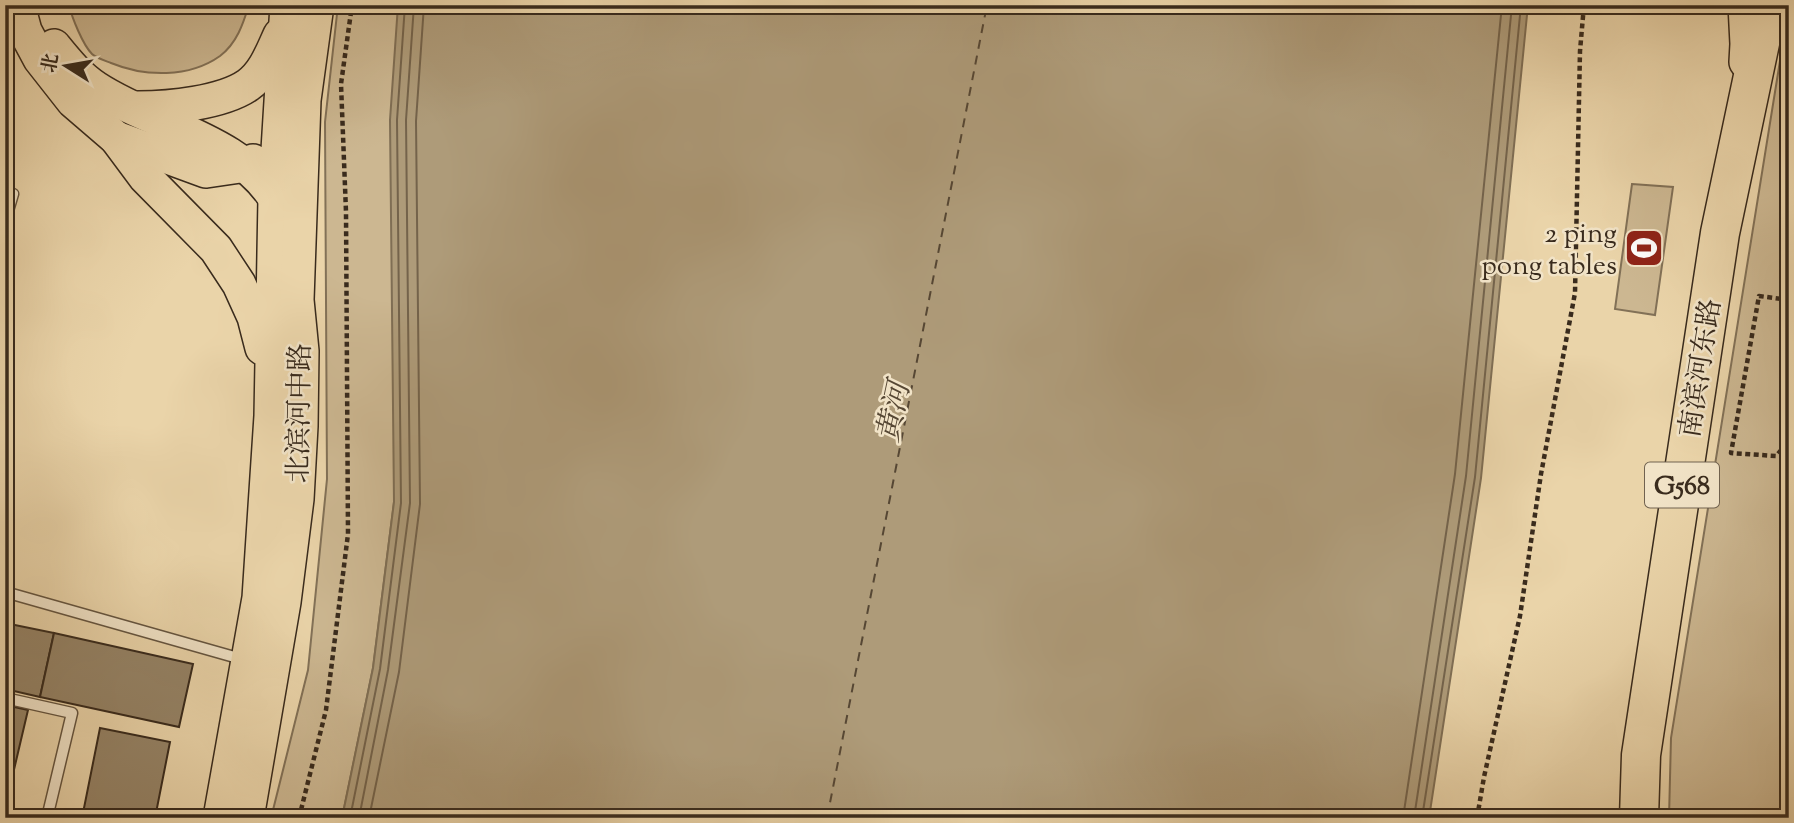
<svg xmlns="http://www.w3.org/2000/svg" width="1794" height="823" viewBox="0 0 1794 823" font-family="'Sorts Mill Goudy','Noto Serif SC',serif">
	<rect width="100%" height="100%" fill="#ead4a9"/>
	<filter id="stains"><feTurbulence type="fractalNoise" baseFrequency=".00286" numOctaves="4"/><feColorMatrix values="0 0 0 0 .2 0 0 0 0 .09 0 0 0 0 .02 0 0 0 .5 -.17"/></filter>
	<radialGradient id="worn" r=".72"><stop offset=".6" stop-color="#630" stop-opacity="0"/><stop offset="1" stop-color="#630" stop-opacity=".3"/></radialGradient>
	<!-- green -->
	<g fill="#ccb791" stroke="#827157" stroke-width="2">
		<path d="M69,5h180c-6,19 -12,38 -29,51 -31,22 -75,21 -109,7 -5,-2 -15,-5 -19,-9 -9,-9 -20,-36 -23,-49z"/>
		<polygon points="338,5 398,5 394,502 373,668 342,818 271,818 308,670 327,479 325,122"/>
		<polygon points="1789,5 1789,818 1669,818 1671,738"/>
		<polygon points="1632,184 1673,187 1655,315 1615,309"/>
	</g>
	<!-- water -->
	<polygon fill="#ae9b79" stroke="#7f6e54" stroke-width="2" points="398,5 1528,5 1481,478 1429,818 342,818 373,668 394,502 390,120"/>
	<g fill="none" stroke-linecap="round" stroke-linejoin="round">
		<!-- shore -->
		<g stroke="#74634b" stroke-width="2">
			<polyline points="350,818 380,669 401,503 397,120 405,5"/>
			<polyline points="359,818 388,670 410,503 406,120 414,5"/>
			<polyline points="369,818 399,672 420,504 416,121 424,5"/>
			<polyline points="1403,818 1455,474 1502,5"/>
			<polyline points="1414,818 1466,476 1512,5"/>
			<polyline points="1422,818 1475,477 1521,5"/>
		</g>
		<!-- ferry -->
		<polyline stroke="#564734" stroke-width="2" stroke-dasharray="9 7" stroke-linecap="butt" points="827,818 987,5"/>
	</g>
	<!-- building -->
	<g fill="#958366" stroke="#392b1d" stroke-width="2">
		<polygon points="5,623 54,633 40,697 5,689"/>
		<polygon points="54,633 193,664 179,727 40,697"/>
		<polygon points="5,705 28,710 5,808"/>
		<polygon points="100,728 170,742 155,818 82,818"/>
	</g>
	<g fill="none" stroke-linecap="round" stroke-linejoin="round">
		<!-- lane casing -->
		<g stroke="#655540" stroke-width="13">
			<g id="lane">
				<polyline points="5,191 13,194 5,221"/>
				<polyline points="5,592 245,660"/>
				<polyline points="5,698 72,713 47,818"/>
			</g>
		</g>
		<!-- primary casing -->
		<g stroke="#392b1d" stroke-width="36">
			<g id="primary">
				<polyline points="18,5 25,31 40,59 73,101 116,138 145,177 216,249 239,284 254,317 262,348"/>
				<polyline points="1745,5 1747,44 1746,62"/>
				<path d="M54,46c13,16 25,31 42,42 61,40 146,50 184,118"/>
				<path d="M138,108c31,0 84,-5 110,-23 17,-12 24,-33 32,-50"/>
				<polyline points="116,138 206,171 247,165 253,161"/>
				<polyline points="220,818 259,598 271,416 275,198 287,5"/>
				<polyline points="247,818 284,602 297,499 301,426 302,351 297,300 304,100 317,5"/>
			</g>
		</g>
		<!-- highway casing -->
		<g stroke="#392b1d" stroke-width="41">
			<polyline id="highway" points="1639,818 1641,755 1720,233 1768,5"/>
		</g>
		<!-- path -->
		<g stroke="#392b1d" stroke-width="4.5" stroke-dasharray="5 3.5" stroke-linecap="butt">
			<polyline points="1789,300 1759,296 1731,453 1776,456 1789,441"/>
			<polyline points="299,818 326,710 348,534 346,212 341,84 352,5"/>
			<polyline points="1477,818 1484,777 1520,616 1541,474 1575,293 1580,51 1584,5"/>
		</g>
		<!-- lane -->
		<use href="#lane" stroke="#f1e3c7" stroke-width="10"/>
		<!-- primary -->
		<use href="#primary" stroke="#ead4a9" stroke-width="33"/>
		<!-- highway -->
		<use href="#highway" stroke="#ead4a9" stroke-width="38"/>
	</g>
	<!-- icons -->
	<defs>
		<g id="stadium-square" transform="scale(2.0125)"><rect x="-9" y="-9" width="18" height="18" rx="4" fill="#8f2418" stroke="#f1e3c7"/><path d="M0-5a6.5 5 0 1 0 0 10a6.5 5 0 1 0 0-10ZM-3.5-1.8h7v3.6h-7Z" fill="#fff"/></g>
	</defs>
	<g fill-rule="evenodd">
		<use href="#stadium-square" x="1644" y="248"/>
	</g>
	<g text-anchor="middle" stroke-width="5" stroke-linejoin="round" paint-order="stroke">
		<!-- shield labels -->
		<rect fill="#f1e3c7" stroke="#706250" stroke-width="2" x="1645" y="462.5" width="74" height="45" rx="5"/>
		<g font-size="26" font-weight="bold" fill="#392b1d">
			<text x="1682" y="494">G568</text>
		</g>
		<!-- poi labels -->
		<g font-size="28" fill="#392b1d" stroke="#f1e3c7" text-anchor="end">
			<text x="1617" y="242">2 ping<tspan x="1617" dy="32">pong tables</tspan></text>
		</g>
		<!-- street labels -->
		<g font-size="28" fill="#392b1d" stroke="#f1e3c7">
			<text transform="translate(1699 368) rotate(-81)" y="10">南滨河东路</text>
			<text transform="translate(298 413) rotate(-89)" y="10">北滨河中路</text>
		</g>
		<!-- water labels -->
		<g font-size="30" font-style="italic" fill="#564734" stroke="#f1e3c7">
			<text transform="translate(893 412) rotate(-78)" y="10">黄河</text>
		</g>
	</g>
	<!-- margin -->
	<rect width="1794" height="823" fill="none" stroke="#ead4a9" stroke-width="28"/>
	<rect x="7" y="7" width="1780" height="809" fill="none" stroke="#392b1d" stroke-width="3.5"/>
	<rect x="14" y="14" width="1766" height="795" fill="none" stroke="#392b1d" stroke-width="2"/>
	<!-- north arrow -->
	<g transform="translate(66 66) rotate(281)" stroke="#f1e3c7" stroke-width="5" paint-order="stroke">
	<path d="M0-5L12 26L0 18L-12 26Z" fill="#392b1d"/>
	<text y="-10" font-size="19" font-weight="bold" text-anchor="middle" fill="#392b1d">北</text>
	</g>
	<rect width="100%" height="100%" filter="url(#stains)"/>
	<rect width="100%" height="100%" fill="url(#worn)"/>
</svg>
